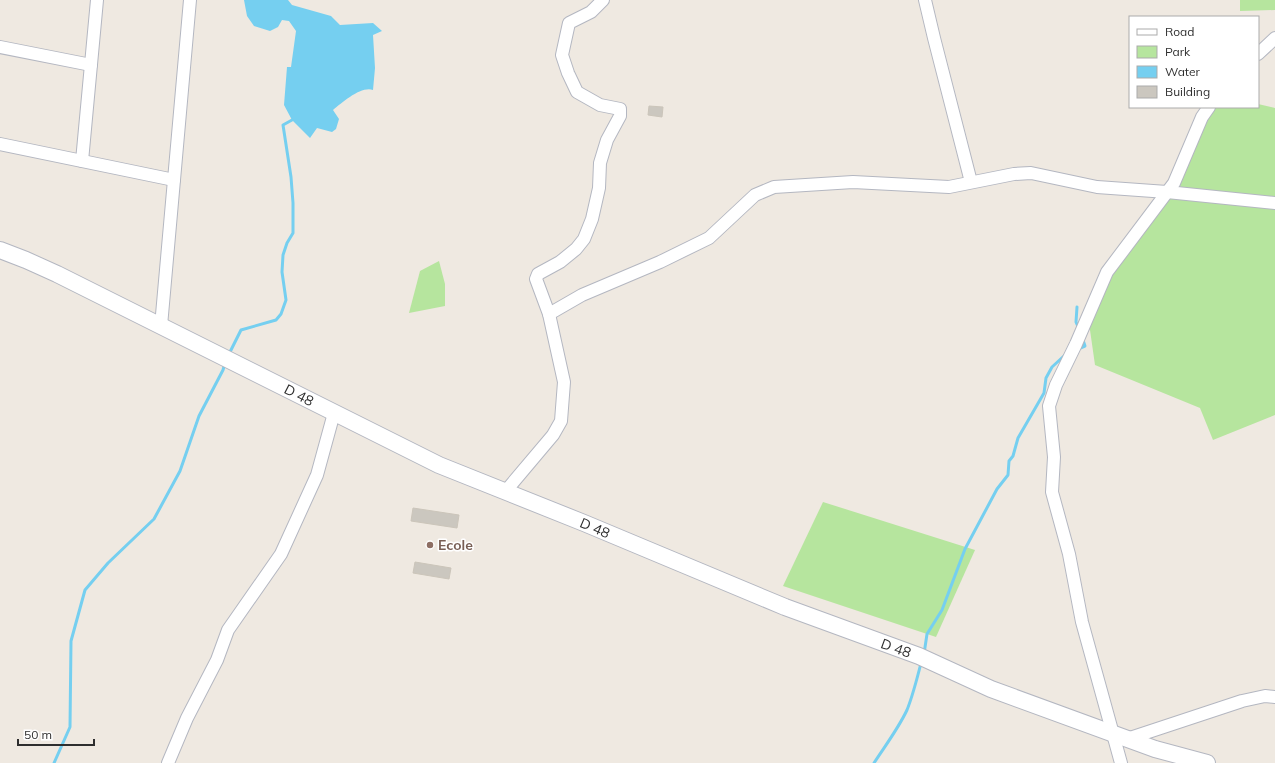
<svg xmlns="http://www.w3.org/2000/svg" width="1275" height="763" viewBox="0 0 1275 763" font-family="Mulish,sans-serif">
	<rect width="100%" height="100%" fill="#efe9e1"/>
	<!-- green -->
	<g fill="#b6e59e">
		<polygon points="1240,0 1275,0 1275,10 1240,11"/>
		<polygon points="1258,104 1275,108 1275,415 1213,440 1200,408 1095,365 1088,316 1107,272 1174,183 1209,107 1258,107"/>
		<polygon points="439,261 445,284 445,306 409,313 420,271"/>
		<polygon points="823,502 975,550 936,637 783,586"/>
	</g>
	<!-- water -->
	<path fill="#75cff0" d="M244,0h44l4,5 39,11 9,9 33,-2 9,8 -9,4 2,33 -2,22c-12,-4 -30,12 -40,20l6,9 -3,10 -4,3 -15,-4 -7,10 -18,-18 -8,-15 3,-38h4l5,-36 -7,-10 -7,-1 -4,7 -8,4 -16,-5 -7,-10z"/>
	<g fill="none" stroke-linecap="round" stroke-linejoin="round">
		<!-- stream -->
		<g stroke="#75cff0" stroke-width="3">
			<polyline points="1077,307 1076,322 1079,329"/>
			<polyline points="1078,349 1085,346 1083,340"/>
			<polyline points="229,354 241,330 276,320 281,314 286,300 282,272 283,255 287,243 293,233 293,203 291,177 283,125 292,120"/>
			<polyline points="924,654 927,634 942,610 965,549 997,489 1008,475 1009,461 1013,456 1018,438 1044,393 1046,378 1052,367 1065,355"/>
			<polyline points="54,763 70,727 71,641 85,590 108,563 154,519 180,471 199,416 223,370 225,363"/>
			<path d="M874,763c11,-17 24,-34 33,-53 6,-15 10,-31 14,-47"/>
		</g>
	</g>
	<!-- building -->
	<g fill="#cbc7bf" stroke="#cbc5ba">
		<polygon points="649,106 663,107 662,117 648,115"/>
		<polygon points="413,508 459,515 457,528 411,521"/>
		<polygon points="415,562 451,568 449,579 413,573"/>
	</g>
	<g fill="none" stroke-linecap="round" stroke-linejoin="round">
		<!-- street casing -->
		<g stroke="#b4b7c1" stroke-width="14">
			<g id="street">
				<polyline points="925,0 934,38 971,182"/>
				<polyline points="0,47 91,65"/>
				<polyline points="1258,54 1275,38"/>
				<polyline points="0,144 174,180"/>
				<polyline points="82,161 97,0"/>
				<polyline points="549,314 582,295 660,262 709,238 755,195 774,187 853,182 949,187 1014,174 1031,173 1097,187 1167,192 1275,203"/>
				<polyline points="161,326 190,0"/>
				<polyline points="505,492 553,435 561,421 564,382 549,314 536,279 538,274 560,262 576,249 584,239 592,219 599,188 600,163 607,140 620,116 620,109 600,105 577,92 568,73 562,55 569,23 591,12 603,0"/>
				<polyline points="1127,739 1242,701 1265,696 1275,697"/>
				<polyline points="168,763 187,718 217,660 228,630 281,554 317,475 334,413"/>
				<polyline points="1121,763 1082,622 1069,554 1052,492 1054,457 1049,406 1056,385 1076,344 1107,272 1174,183 1202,117 1209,107"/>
			</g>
		</g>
		<!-- secondary casing -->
		<g stroke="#b4b7c1" stroke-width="18">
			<polyline id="secondary" points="0,250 26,260 57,274 439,465 584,523 785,607 919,656 991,689 1155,749 1207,763"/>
		</g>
		<!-- street -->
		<use href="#street" stroke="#fff" stroke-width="12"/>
		<!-- secondary -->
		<use href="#secondary" stroke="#fff" stroke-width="16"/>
	</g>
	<!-- markers -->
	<circle fill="#8d6e63" stroke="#fff" stroke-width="1.5" cx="430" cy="545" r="4"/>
	<g text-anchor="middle" stroke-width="3" stroke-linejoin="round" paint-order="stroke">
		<!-- street labels -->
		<g font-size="14" fill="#2e2e2e" stroke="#fff">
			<text transform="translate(299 395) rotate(27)" y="5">D 48</text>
			<text transform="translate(595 528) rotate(23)" y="5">D 48</text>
			<text transform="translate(896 648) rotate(20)" y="5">D 48</text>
		</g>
		<!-- education labels -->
		<g font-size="14" font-weight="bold" fill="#785e54" stroke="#fff" text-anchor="start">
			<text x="438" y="550">Ecole</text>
		</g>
	</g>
	<!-- legend -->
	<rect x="1129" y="16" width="130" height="92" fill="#ffffff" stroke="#ababab"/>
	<rect x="1137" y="29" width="20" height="6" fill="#ffffff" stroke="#ababab"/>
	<text x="1165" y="36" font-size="12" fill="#2e2e2e">Road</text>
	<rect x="1137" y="46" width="20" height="12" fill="#b6e59e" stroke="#ababab"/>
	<text x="1165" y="56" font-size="12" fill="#2e2e2e">Park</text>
	<rect x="1137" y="66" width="20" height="12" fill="#75cff0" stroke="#ababab"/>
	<text x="1165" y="76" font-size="12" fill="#2e2e2e">Water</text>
	<rect x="1137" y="86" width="20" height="12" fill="#cbc7bf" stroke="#ababab"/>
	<text x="1165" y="96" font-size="12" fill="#2e2e2e">Building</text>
	<!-- scale -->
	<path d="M18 739v6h76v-6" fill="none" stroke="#2e2e2e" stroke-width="2"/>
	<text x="24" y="739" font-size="12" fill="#2e2e2e" stroke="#ffffff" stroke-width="3" paint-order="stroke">50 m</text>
</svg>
